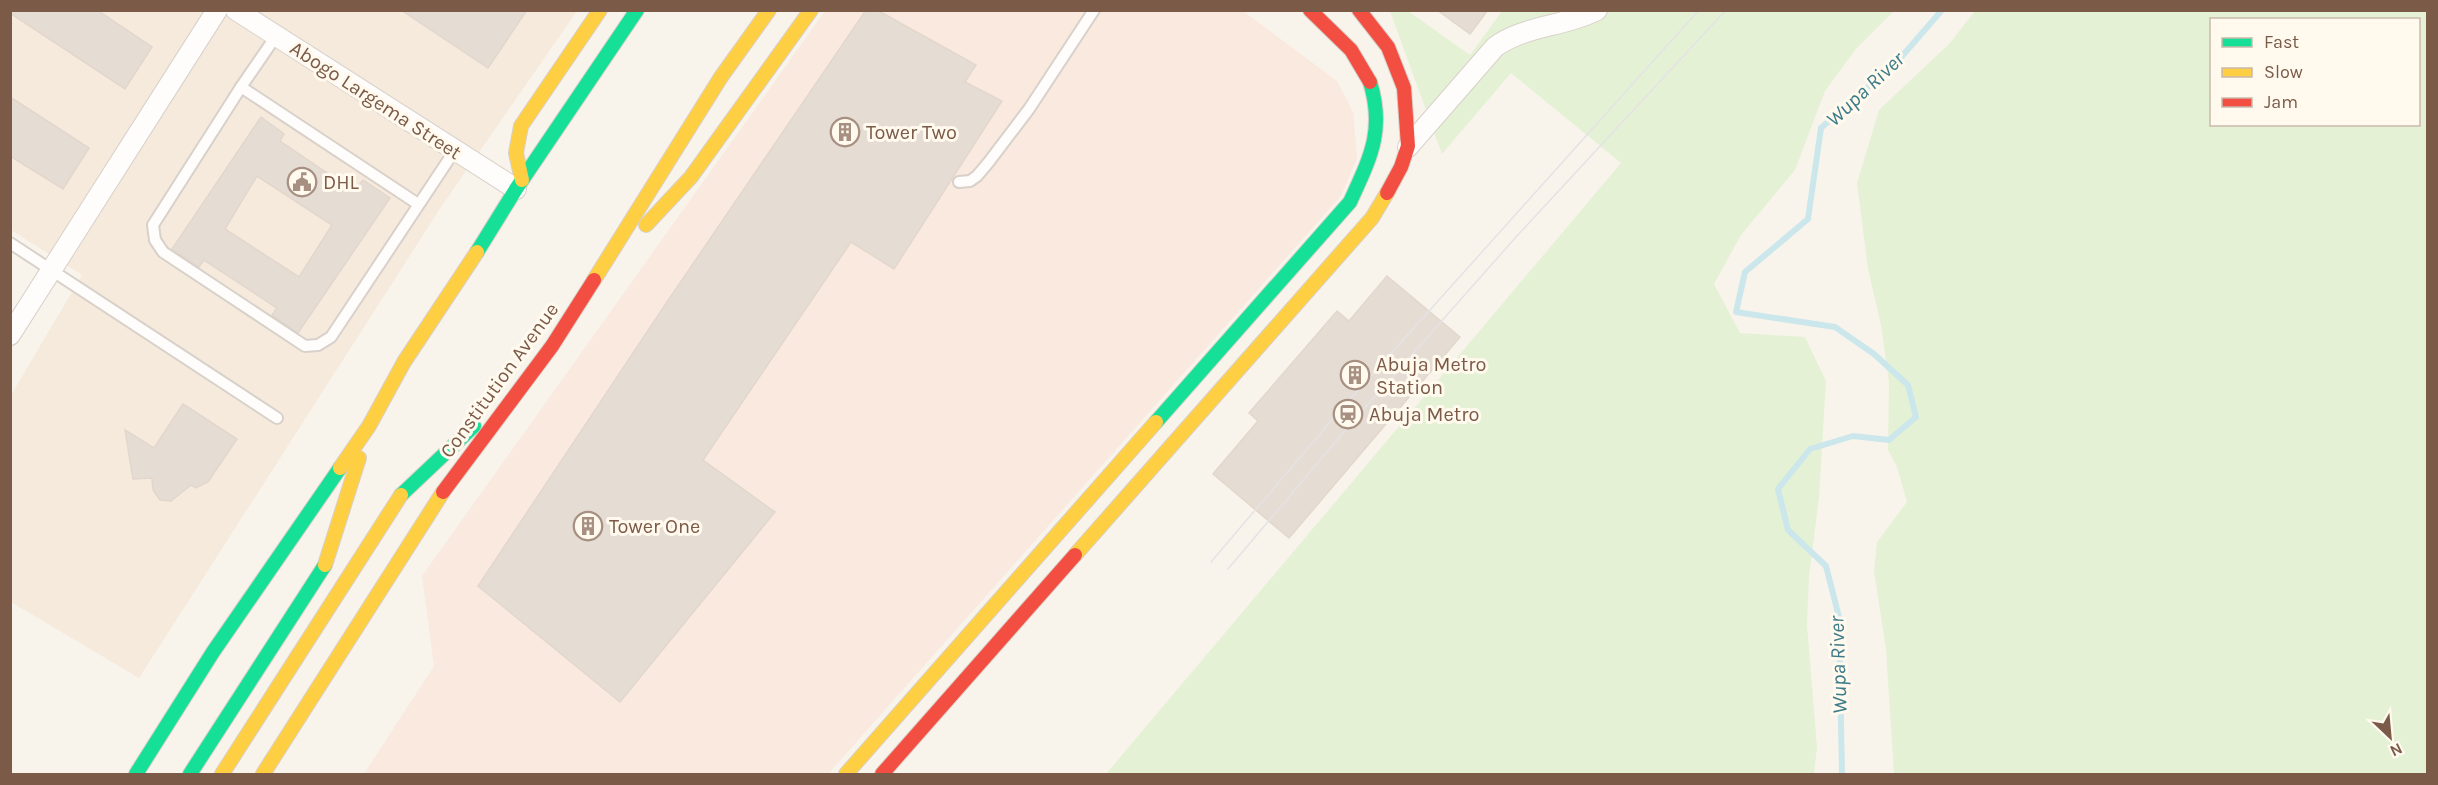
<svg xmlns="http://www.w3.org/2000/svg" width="2438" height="785" viewBox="0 0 2438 785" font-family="Karla,sans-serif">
	<rect width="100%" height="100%" fill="#f8f4ec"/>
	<!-- residential -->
	<polygon fill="#f5eadc" points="11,11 577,11 441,207 139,678 11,602 11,395 82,275 11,230"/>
	<!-- commercial -->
	<polygon fill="#f9e9df" points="825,11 1243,11 1337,81 1353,112 1357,158 1341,196 828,774 364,774 434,666 422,576"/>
	<!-- green -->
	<g fill="#e4f1d5" fill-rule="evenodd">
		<polygon points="1390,11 1408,11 1470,55 1502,11 1894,11 1856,49 1825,91 1795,170 1741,235 1714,284 1740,333 1805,337 1826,381 1819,498 1809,576 1807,625 1817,747 1814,774 1106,774 1621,163 1511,73 1442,154"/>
		<path d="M1975,11h452v763h-533l-8,-125 -12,-78 3,-29 30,-40 -10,-35 -9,-17 1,-67 -8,-58 -13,-56 -11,-86 22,-73 70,-66zM2212,20h206v104h-206z"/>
	</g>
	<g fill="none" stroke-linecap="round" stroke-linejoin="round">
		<!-- stream -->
		<polyline stroke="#cbe7eb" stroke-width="6" points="1842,774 1839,617 1826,566 1788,530 1778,489 1810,449 1853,436 1889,440 1916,417 1908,385 1874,354 1835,327 1736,312 1745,272 1808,219 1821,128 1897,62 1942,10"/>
	</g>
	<!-- building -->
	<g fill="#e5dcd3" stroke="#e3d7cd" stroke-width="1.5" fill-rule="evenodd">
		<polygon points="10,10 97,10 152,47 125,89 10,13"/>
		<polygon points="401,10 527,10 488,68"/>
		<polygon points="866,10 877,10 976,65 965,82 1002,101 894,269 851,242 703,460 775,512 620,702 478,586 669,299"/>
		<polygon points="1437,10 1488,10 1470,34"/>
		<polygon points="10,97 89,148 63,189 10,156"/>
		<path d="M261,117l23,17 -4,7 74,50 9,-11 27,18 -92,135 -26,-18 5,-7 -73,-48 -5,7 -27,-18zM257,176l75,49 -33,52 -74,-48z"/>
		<polygon points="1387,276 1460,337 1289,538 1213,474 1258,421 1249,413 1337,311 1349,321"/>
		<polygon points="183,404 237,439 208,482 196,488 191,485 171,501 160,500 153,490 152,478 133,479 125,430 154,448"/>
	</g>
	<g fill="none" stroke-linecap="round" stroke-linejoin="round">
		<!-- lane casing -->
		<g stroke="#d8d1ca" stroke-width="14">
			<g id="lane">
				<polyline points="276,36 241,87 153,225 155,240 163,252 305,346 318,345 331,337 455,150"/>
				<polyline points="241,87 418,204"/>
				<polyline points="959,182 970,181 977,176 988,163 1029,109 1094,10"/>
				<polyline points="10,243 277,418"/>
			</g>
		</g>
		<!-- street casing -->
		<g stroke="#d8d1ca" stroke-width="22">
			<g id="street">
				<polyline points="236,10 516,189"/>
				<path d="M1408,147l87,-100c30,-22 69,-20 102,-37"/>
				<polyline points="10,335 217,10"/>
			</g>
		</g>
		<!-- fast casing -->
		<g stroke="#d8d0c8" stroke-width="16">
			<g id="fast">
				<polyline points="477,252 516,189 637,10"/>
				<path d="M1156,422l194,-220c20,-44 35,-71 20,-120"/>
				<polyline points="401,495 474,426"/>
				<polyline points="136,774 213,652 340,468"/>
				<polyline points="190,774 325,565"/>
			</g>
		</g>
		<!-- slow casing -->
		<g stroke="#d8d0c8" stroke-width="16">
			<g id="slow">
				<polyline points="522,180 516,153 521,126 600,10"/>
				<polyline points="646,225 691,177 811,10"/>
				<polyline points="594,280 721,77 769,10"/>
				<polyline points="340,468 369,426 404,362 477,252"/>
				<polyline points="1075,555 1372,218 1387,193"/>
				<polyline points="325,565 359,458"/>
				<polyline points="222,774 401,495"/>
				<polyline points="263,774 443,492"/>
				<polyline points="846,774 1156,422"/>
			</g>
		</g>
		<!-- jam casing -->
		<g stroke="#d8d0c8" stroke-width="16">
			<g id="jam">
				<polyline points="1310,10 1351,50 1370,82"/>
				<polyline points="1359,10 1388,47 1404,88 1408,146 1401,167 1387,193"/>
				<polyline points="443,492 552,346 594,280"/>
				<polyline points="882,774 1075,555"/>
			</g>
		</g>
		<!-- lane -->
		<use href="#lane" stroke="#fefdfc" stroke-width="10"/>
		<!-- street -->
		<use href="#street" stroke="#fefdfc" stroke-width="20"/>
		<!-- fast -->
		<use href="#fast" stroke="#16e098" stroke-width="14"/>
		<!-- slow -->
		<use href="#slow" stroke="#ffcf43" stroke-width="14"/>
		<!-- jam -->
		<use href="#jam" stroke="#f24e42" stroke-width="14"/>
		<!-- tram -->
		<g stroke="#e5e2e6" stroke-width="1.5">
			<polyline points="1211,562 1342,408 1699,10"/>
			<polyline points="1228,569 1354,420 1516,237 1726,10"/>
		</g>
	</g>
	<!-- icons -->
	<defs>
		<g id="building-ring" transform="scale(1.5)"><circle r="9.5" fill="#fff9ee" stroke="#a79081" stroke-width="1.5"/><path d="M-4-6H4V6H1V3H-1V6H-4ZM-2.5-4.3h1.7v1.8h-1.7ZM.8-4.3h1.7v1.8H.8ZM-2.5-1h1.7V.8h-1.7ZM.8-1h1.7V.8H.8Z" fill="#a79081"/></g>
		<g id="civic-ring" transform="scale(1.5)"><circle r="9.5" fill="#fff9ee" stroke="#a79081" stroke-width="1.5"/><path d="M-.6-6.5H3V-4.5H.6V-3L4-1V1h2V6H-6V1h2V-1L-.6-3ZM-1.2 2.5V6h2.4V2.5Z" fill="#a79081"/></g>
		<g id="station-ring" transform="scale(1.5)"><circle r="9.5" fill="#fff9ee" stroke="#a79081" stroke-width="1.5"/><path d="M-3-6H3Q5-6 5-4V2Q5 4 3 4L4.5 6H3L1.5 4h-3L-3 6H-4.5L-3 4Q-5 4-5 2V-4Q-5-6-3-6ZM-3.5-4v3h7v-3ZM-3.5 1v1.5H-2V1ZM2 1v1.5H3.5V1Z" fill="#a79081"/></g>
	</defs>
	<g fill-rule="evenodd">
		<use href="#building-ring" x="845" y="132"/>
		<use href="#civic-ring" x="302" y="182"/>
		<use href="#building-ring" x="1355" y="375"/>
		<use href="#station-ring" x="1348" y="414"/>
		<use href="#building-ring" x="588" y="526"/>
	</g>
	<g text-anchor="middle" stroke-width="6" stroke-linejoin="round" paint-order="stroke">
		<!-- street labels -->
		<g font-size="20" fill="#7b5a48" stroke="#fff9ee">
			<text transform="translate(376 100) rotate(33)" y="7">Abogo Largema Street</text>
			<text transform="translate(499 380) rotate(-54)" y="7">Constitution Avenue</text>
		</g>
		<!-- poi labels -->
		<g font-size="20" fill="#7b5a48" stroke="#fff9ee" text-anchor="start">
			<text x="866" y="139">Tower Two</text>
			<text x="323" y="189">DHL</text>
			<text x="1376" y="371">Abuja Metro<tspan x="1376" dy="23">Station</tspan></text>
			<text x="1369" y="421">Abuja Metro</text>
			<text x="609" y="533">Tower One</text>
		</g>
		<!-- water labels -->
		<g font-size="21" font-style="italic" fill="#3c7b89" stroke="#fff9ee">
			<text transform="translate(1865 89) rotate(-43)" y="7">Wupa River</text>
			<text transform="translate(1838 665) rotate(-92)" y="7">Wupa River</text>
		</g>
	</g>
	<!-- border -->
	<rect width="2438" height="785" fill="none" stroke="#7b5a48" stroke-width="24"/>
	<!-- legend -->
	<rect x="2210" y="18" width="210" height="108" fill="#fff9ee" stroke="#cab9ac" stroke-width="1.5"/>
	<rect x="2222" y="38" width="30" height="9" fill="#16e098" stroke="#cab9ac" stroke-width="1.5"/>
	<text x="2264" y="48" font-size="18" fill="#7b5a48">Fast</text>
	<rect x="2222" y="68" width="30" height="9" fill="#ffcf43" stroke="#cab9ac" stroke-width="1.5"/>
	<text x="2264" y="78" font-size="18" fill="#7b5a48">Slow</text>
	<rect x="2222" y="98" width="30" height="9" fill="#f24e42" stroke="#cab9ac" stroke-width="1.5"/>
	<text x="2264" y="108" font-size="18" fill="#7b5a48">Jam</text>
	<!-- north arrow -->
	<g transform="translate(2390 737) rotate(154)" stroke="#fff9ee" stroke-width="4.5" paint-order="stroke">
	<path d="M0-4.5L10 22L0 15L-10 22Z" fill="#7b5a48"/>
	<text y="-9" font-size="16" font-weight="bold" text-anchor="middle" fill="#7b5a48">N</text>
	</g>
</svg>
